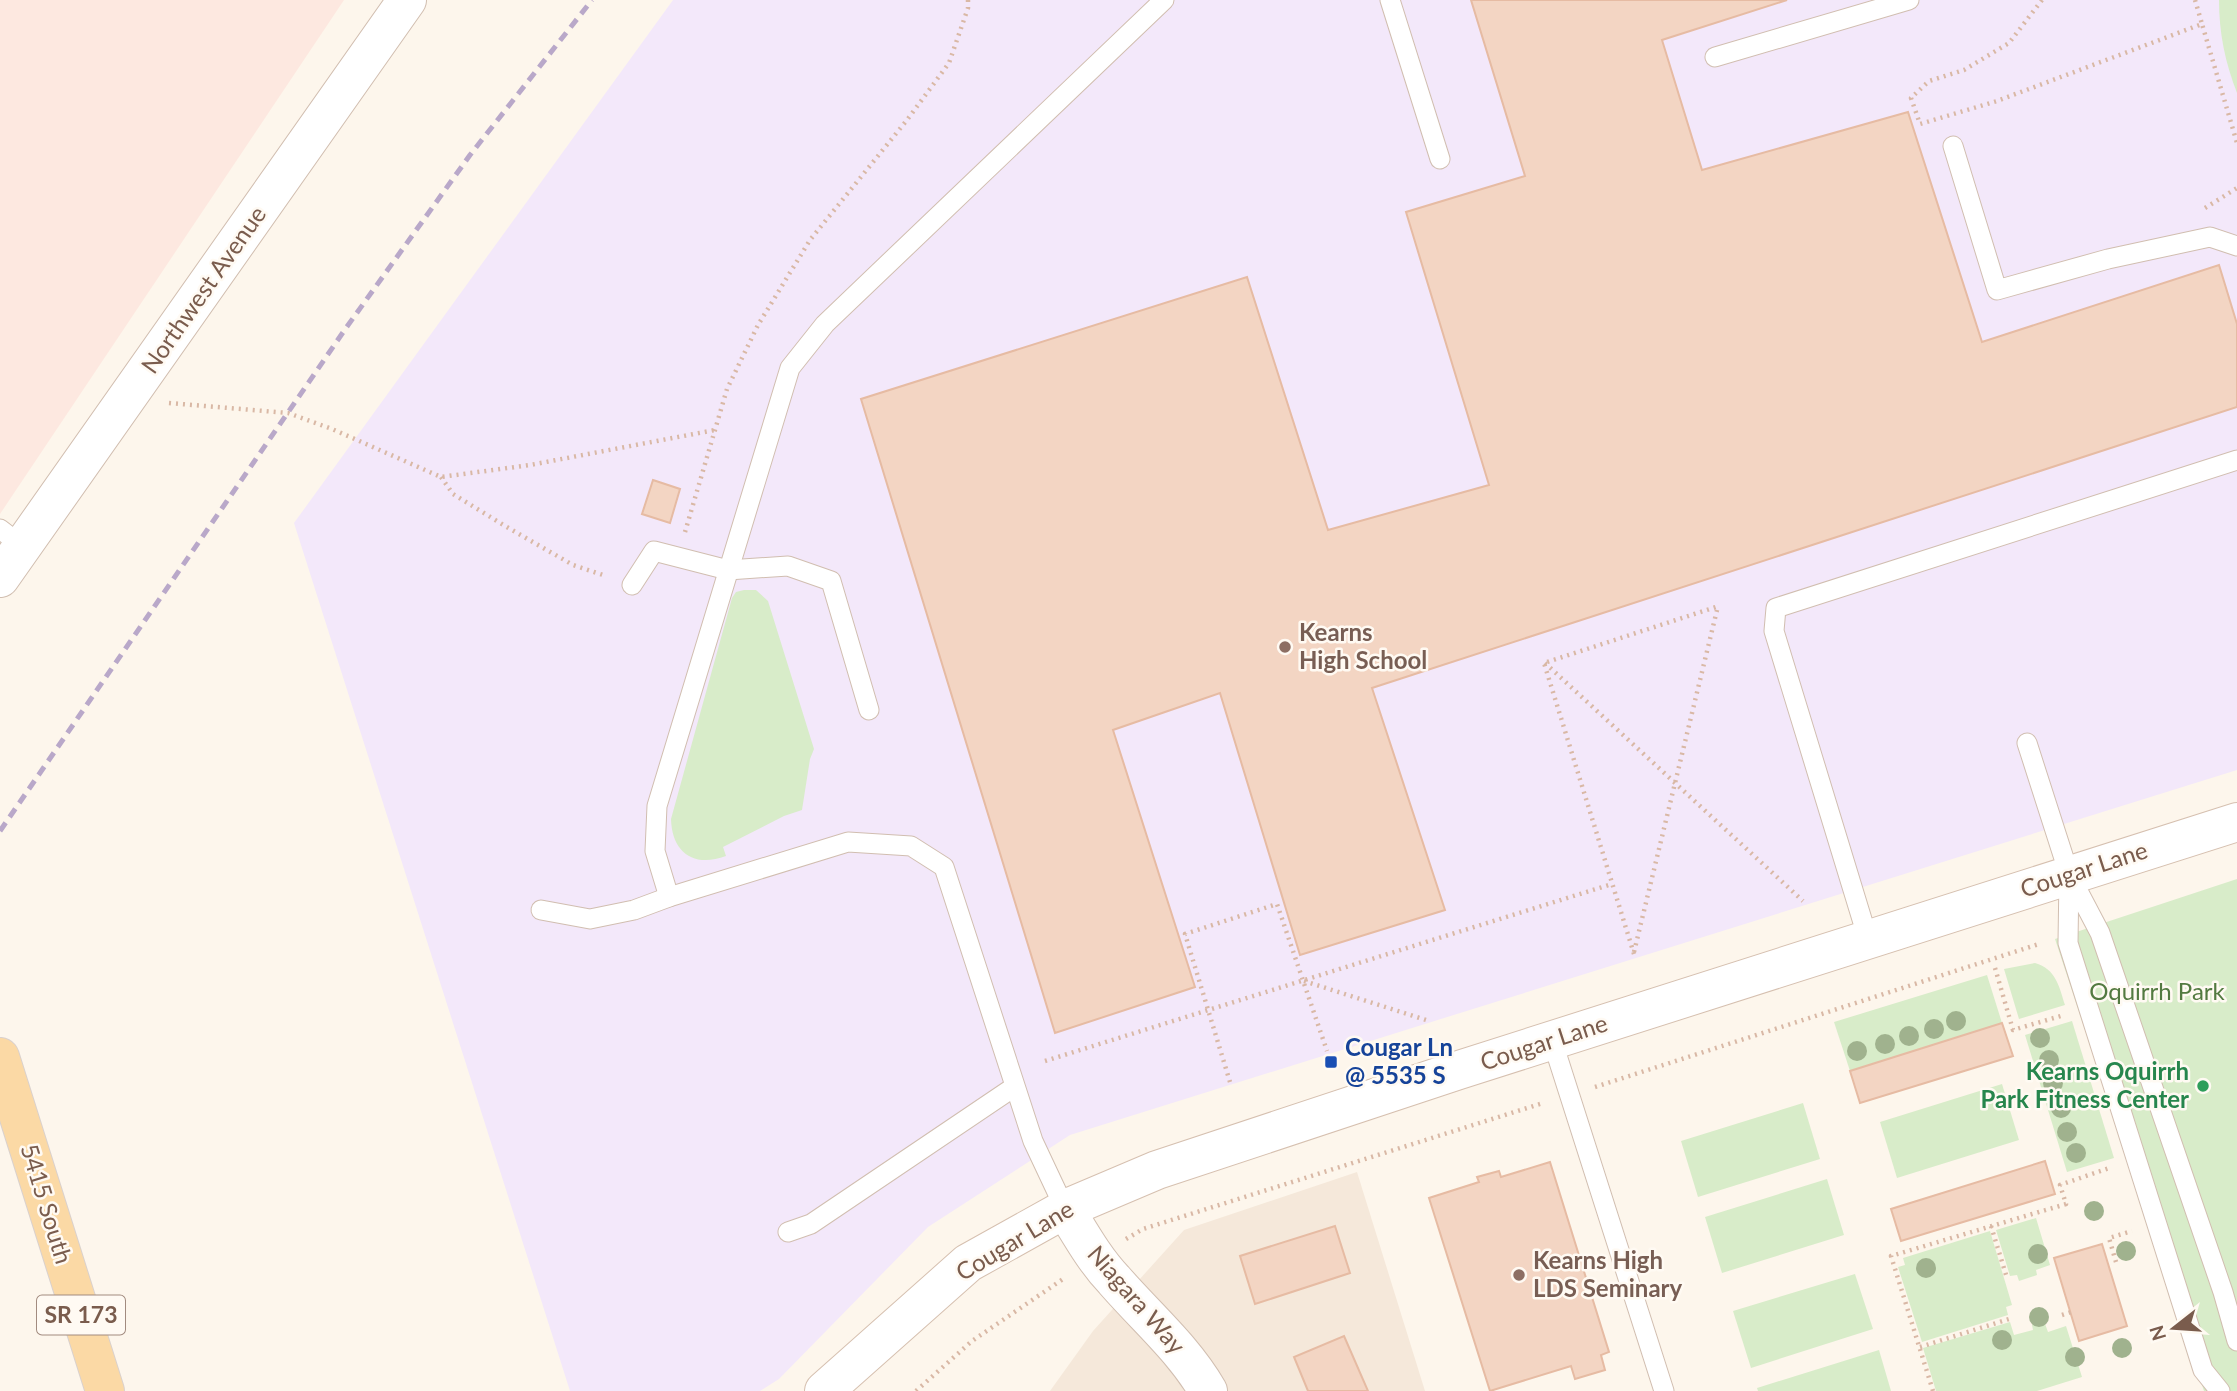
<svg xmlns="http://www.w3.org/2000/svg" width="2237" height="1391" viewBox="0 0 2237 1391" font-family="Lato,sans-serif">
	<rect width="100%" height="100%" fill="#fdf6ec"/>
	<!-- residential -->
	<polygon fill="#f5e8da" points="1357,1172 1425,1391 1050,1391 1093,1331 1184,1230"/>
	<!-- commercial -->
	<polygon fill="#fde8e0" points="0,0 344,0 0,514"/>
	<!-- education -->
	<polygon fill="#f3e8fa" points="673,0 2237,0 2237,770 1070,1135 928,1227 779,1379 760,1391 570,1391 294,523"/>
	<!-- green -->
	<g fill="#d8ecc9">
		<path d="M2219,0h18v93c-12,-31 -18,-60 -18,-93z"/>
		<path d="M744,590h12l12,11 46,148 -4,10 -8,51 -18,6 -61,31 3,9c-32,12 -54,-3 -55,-37l61,-221 4,-6z"/>
		<polygon points="2237,879 2237,1391 2204,1391 2055,939"/>
		<path d="M2035,963c21,6 24,23 30,42l-46,14 -15,-50z"/>
		<polygon points="1987,975 2002,1023 1850,1071 1834,1022"/>
		<polygon points="2072,1021 2114,1158 2067,1172 2025,1035"/>
		<polygon points="2002,1084 2019,1140 1897,1178 1880,1122"/>
		<polygon points="1803,1103 1820,1159 1698,1197 1681,1141"/>
		<polygon points="1827,1179 1844,1235 1722,1273 1705,1217"/>
		<polygon points="2036,1218 2050,1265 2036,1270 2037,1275 2019,1281 2017,1275 2010,1276 1996,1230"/>
		<polygon points="1990,1231 2012,1305 2006,1307 2008,1315 1922,1342 1898,1267 1905,1265 1903,1258"/>
		<polygon points="1855,1274 1873,1329 1751,1368 1733,1311"/>
		<polygon points="2044,1321 2048,1332 2066,1326 2082,1377 2037,1391 1936,1391 1923,1348 2010,1322 2014,1335 2033,1330 2032,1325"/>
		<polygon points="1879,1350 1891,1391 1758,1391 1757,1388"/>
	</g>
	<!-- building -->
	<g fill="#f3d5c3" stroke="#e6bba3" stroke-width="2">
		<polygon points="1471,0 1787,0 1662,40 1702,170 1908,112 1982,342 2219,265 2237,324 2237,407 1372,688 1445,910 1300,955 1220,693 1113,730 1195,987 1055,1033 861,399 1247,277 1328,530 1489,485 1406,212 1525,176"/>
		<polygon points="653,480 680,489 670,523 642,514"/>
		<polygon points="2002,1023 2013,1056 1860,1103 1850,1071"/>
		<polygon points="2045,1161 2055,1194 1901,1241 1891,1209"/>
		<polygon points="1550,1162 1609,1352 1601,1355 1605,1370 1575,1379 1571,1366 1490,1391 1429,1198 1479,1182 1477,1177 1499,1171 1501,1177"/>
		<polygon points="1335,1226 1350,1273 1255,1304 1240,1256"/>
		<polygon points="2102,1244 2127,1326 2079,1341 2054,1258"/>
		<polygon points="1344,1336 1368,1391 1308,1391 1294,1357"/>
	</g>
	<g fill="none" stroke-linecap="round" stroke-linejoin="round">
		<!-- lane casing -->
		<g stroke="#d1beb0" stroke-width="21">
			<g id="lane">
				<polyline points="1390,0 1440,159"/>
				<polyline points="1715,57 1909,0"/>
				<polyline points="1953,146 1997,290 2108,259 2210,237 2237,246"/>
				<polyline points="0,529 22,546"/>
				<polyline points="632,585 654,551 728,570 788,566 831,581 869,710"/>
				<polyline points="2027,743 2069,874 2100,933 2223,1292 2237,1341"/>
				<polyline points="2069,875 2068,943 2203,1370 2220,1391"/>
				<polyline points="541,910 590,919 634,910 669,897"/>
				<polyline points="1868,939 1774,631 1776,608 2237,460"/>
				<polyline points="1552,1040 1664,1391"/>
				<polyline points="1065,1209 1033,1141 944,867 911,846 848,842 669,897 655,851 657,806 790,368 825,324 1164,0"/>
				<polyline points="788,1232 811,1224 1014,1087"/>
			</g>
		</g>
		<!-- street casing -->
		<g stroke="#d1beb0" stroke-width="40">
			<g id="street">
				<polyline points="0,578 407,0"/>
				<path d="M1065,1209c15,24 29,50 49,71 32,37 69,68 94,111"/>
			</g>
		</g>
		<!-- secondary casing -->
		<g stroke="#d6c0b0" stroke-width="40">
			<polyline id="secondary" points="824,1391 968,1263 1065,1209 1157,1170 1459,1070 2237,822"/>
		</g>
		<!-- primary casing -->
		<g stroke="#dad1cd" stroke-width="40">
			<polyline id="primary" points="0,1057 105,1391"/>
		</g>
		<!-- path -->
		<g stroke="#d9b8a5" stroke-width="4.5" stroke-dasharray="2 5" stroke-linecap="butt">
			<polyline points="2042,0 2009,43 1964,70 1929,81 1911,98 1920,124 1997,101 2202,24 2237,143"/>
			<polyline points="2195,0 2202,24"/>
			<polyline points="2205,208 2237,188"/>
			<polyline points="169,403 288,413 332,429 441,477 530,465 715,430"/>
			<polyline points="441,477 453,494 505,526 573,565 606,576"/>
			<polyline points="685,532 727,389 758,325 810,240 907,120 949,63 968,8 968,0"/>
			<polyline points="1545,663 1803,901"/>
			<polyline points="1634,952 1718,606"/>
			<polyline points="1634,954 1544,663 1719,606"/>
			<polyline points="1995,968 2013,1030 2064,1015"/>
			<polyline points="1304,981 1426,1020"/>
			<polyline points="1045,1061 1612,884"/>
			<polyline points="1230,1082 1185,934 1277,904 1327,1051"/>
			<polyline points="1595,1087 2039,944"/>
			<polyline points="1991,1226 2007,1278"/>
			<polyline points="1126,1239 1143,1229 1543,1103"/>
			<polyline points="2116,1262 2109,1238 2132,1231"/>
			<polyline points="2062,1315 2071,1312"/>
			<polyline points="1920,1347 2009,1319"/>
			<polyline points="916,1391 972,1341 1066,1277"/>
			<polyline points="1933,1391 1891,1256 2066,1204 2060,1185 2112,1167"/>
		</g>
		<!-- lane -->
		<use href="#lane" stroke="#fff" stroke-width="19"/>
		<!-- street -->
		<use href="#street" stroke="#fff" stroke-width="38"/>
		<!-- secondary -->
		<use href="#secondary" stroke="#fff" stroke-width="38"/>
		<!-- primary -->
		<use href="#primary" stroke="#fbd9a5" stroke-width="38"/>
		<!-- rail -->
		<polyline stroke="#b9a8c9" stroke-width="5" stroke-dasharray="10 7" stroke-linecap="butt" points="0,831 346,328 470,155 592,0"/>
	</g>
	<!-- trees -->
	<g fill="#a0b28e">
		<circle cx="1956" cy="1021" r="10"/>
		<circle cx="1934" cy="1029" r="10"/>
		<circle cx="1909" cy="1036" r="10"/>
		<circle cx="2040" cy="1038" r="10"/>
		<circle cx="1885" cy="1044" r="10"/>
		<circle cx="1857" cy="1051" r="10"/>
		<circle cx="2049" cy="1060" r="10"/>
		<circle cx="2053" cy="1083" r="10"/>
		<circle cx="2061" cy="1108" r="10"/>
		<circle cx="2067" cy="1132" r="10"/>
		<circle cx="2076" cy="1153" r="10"/>
		<circle cx="2094" cy="1211" r="10"/>
		<circle cx="2126" cy="1251" r="10"/>
		<circle cx="2038" cy="1254" r="10"/>
		<circle cx="1926" cy="1268" r="10"/>
		<circle cx="2039" cy="1317" r="10"/>
		<circle cx="2002" cy="1340" r="10"/>
		<circle cx="2122" cy="1348" r="10"/>
		<circle cx="2075" cy="1357" r="10"/>
	</g>
	<!-- markers -->
	<g fill="#8d6e63" stroke="#fffaf3" stroke-width="2.5">
		<circle cx="1285" cy="647" r="7"/>
		<circle cx="1519" cy="1275" r="7"/>
	</g>
	<rect fill="#1a4fb4" stroke="#fffaf3" stroke-width="2.5" x="1324" y="1055" width="14" height="14" rx="3.5"/>
	<circle fill="#2e9e5b" stroke="#fffaf3" stroke-width="2.5" cx="2203" cy="1086" r="7"/>
	<g text-anchor="middle" stroke-width="5" stroke-linejoin="round" paint-order="stroke">
		<!-- shield labels -->
		<rect fill="#fffaf3" stroke="#a28b7f" stroke-width="2" x="37" y="1295.5" width="88" height="39" rx="5"/>
		<g font-size="23" font-weight="bold" fill="#7a5c4d">
			<text x="81" y="1323">SR 173</text>
		</g>
		<!-- street labels -->
		<g font-size="24" fill="#7a5c4d" stroke="#fffaf3">
			<text transform="translate(204 290) rotate(-55)" y="8">Northwest Avenue</text>
			<text transform="translate(2084 870) rotate(-18)" y="8">Cougar Lane</text>
			<text transform="translate(1544 1043) rotate(-18)" y="8">Cougar Lane</text>
			<text transform="translate(46 1204) rotate(73)" y="8">5415 South</text>
			<text transform="translate(1015 1241) rotate(-31)" y="8">Cougar Lane</text>
			<text transform="translate(1136 1300) rotate(49)" y="8">Niagara Way</text>
		</g>
		<!-- education labels -->
		<g font-size="24" font-weight="bold" fill="#785e54" stroke="#fffaf3" text-anchor="start">
			<text x="1299" y="641">Kearns<tspan x="1299" dy="28">High School</tspan></text>
			<text x="1533" y="1269">Kearns High<tspan x="1533" dy="28">LDS Seminary</tspan></text>
		</g>
		<!-- park labels -->
		<g font-size="24" fill="#537a41" stroke="#fffaf3">
			<text x="2157" y="1000">Oquirrh Park</text>
		</g>
		<!-- transit labels -->
		<g font-size="24" font-weight="bold" fill="#164399" stroke="#fffaf3" text-anchor="start">
			<text x="1345" y="1056">Cougar Ln<tspan x="1345" dy="28">@ 5535 S</tspan></text>
		</g>
		<!-- leisure labels -->
		<g font-size="24" font-weight="bold" fill="#27864d" stroke="#fffaf3" text-anchor="end">
			<text x="2189" y="1080">Kearns Oquirrh<tspan x="2189" dy="28">Park Fitness Center</tspan></text>
		</g>
	</g>
	<!-- north arrow -->
	<g transform="translate(2174 1328) rotate(253)" stroke="#fffaf3" stroke-width="5" paint-order="stroke">
	<path d="M0-5L12 26L0 18L-12 26Z" fill="#7a5c4d"/>
	<text y="-10" font-size="19" font-weight="bold" text-anchor="middle" fill="#7a5c4d">N</text>
	</g>
</svg>
